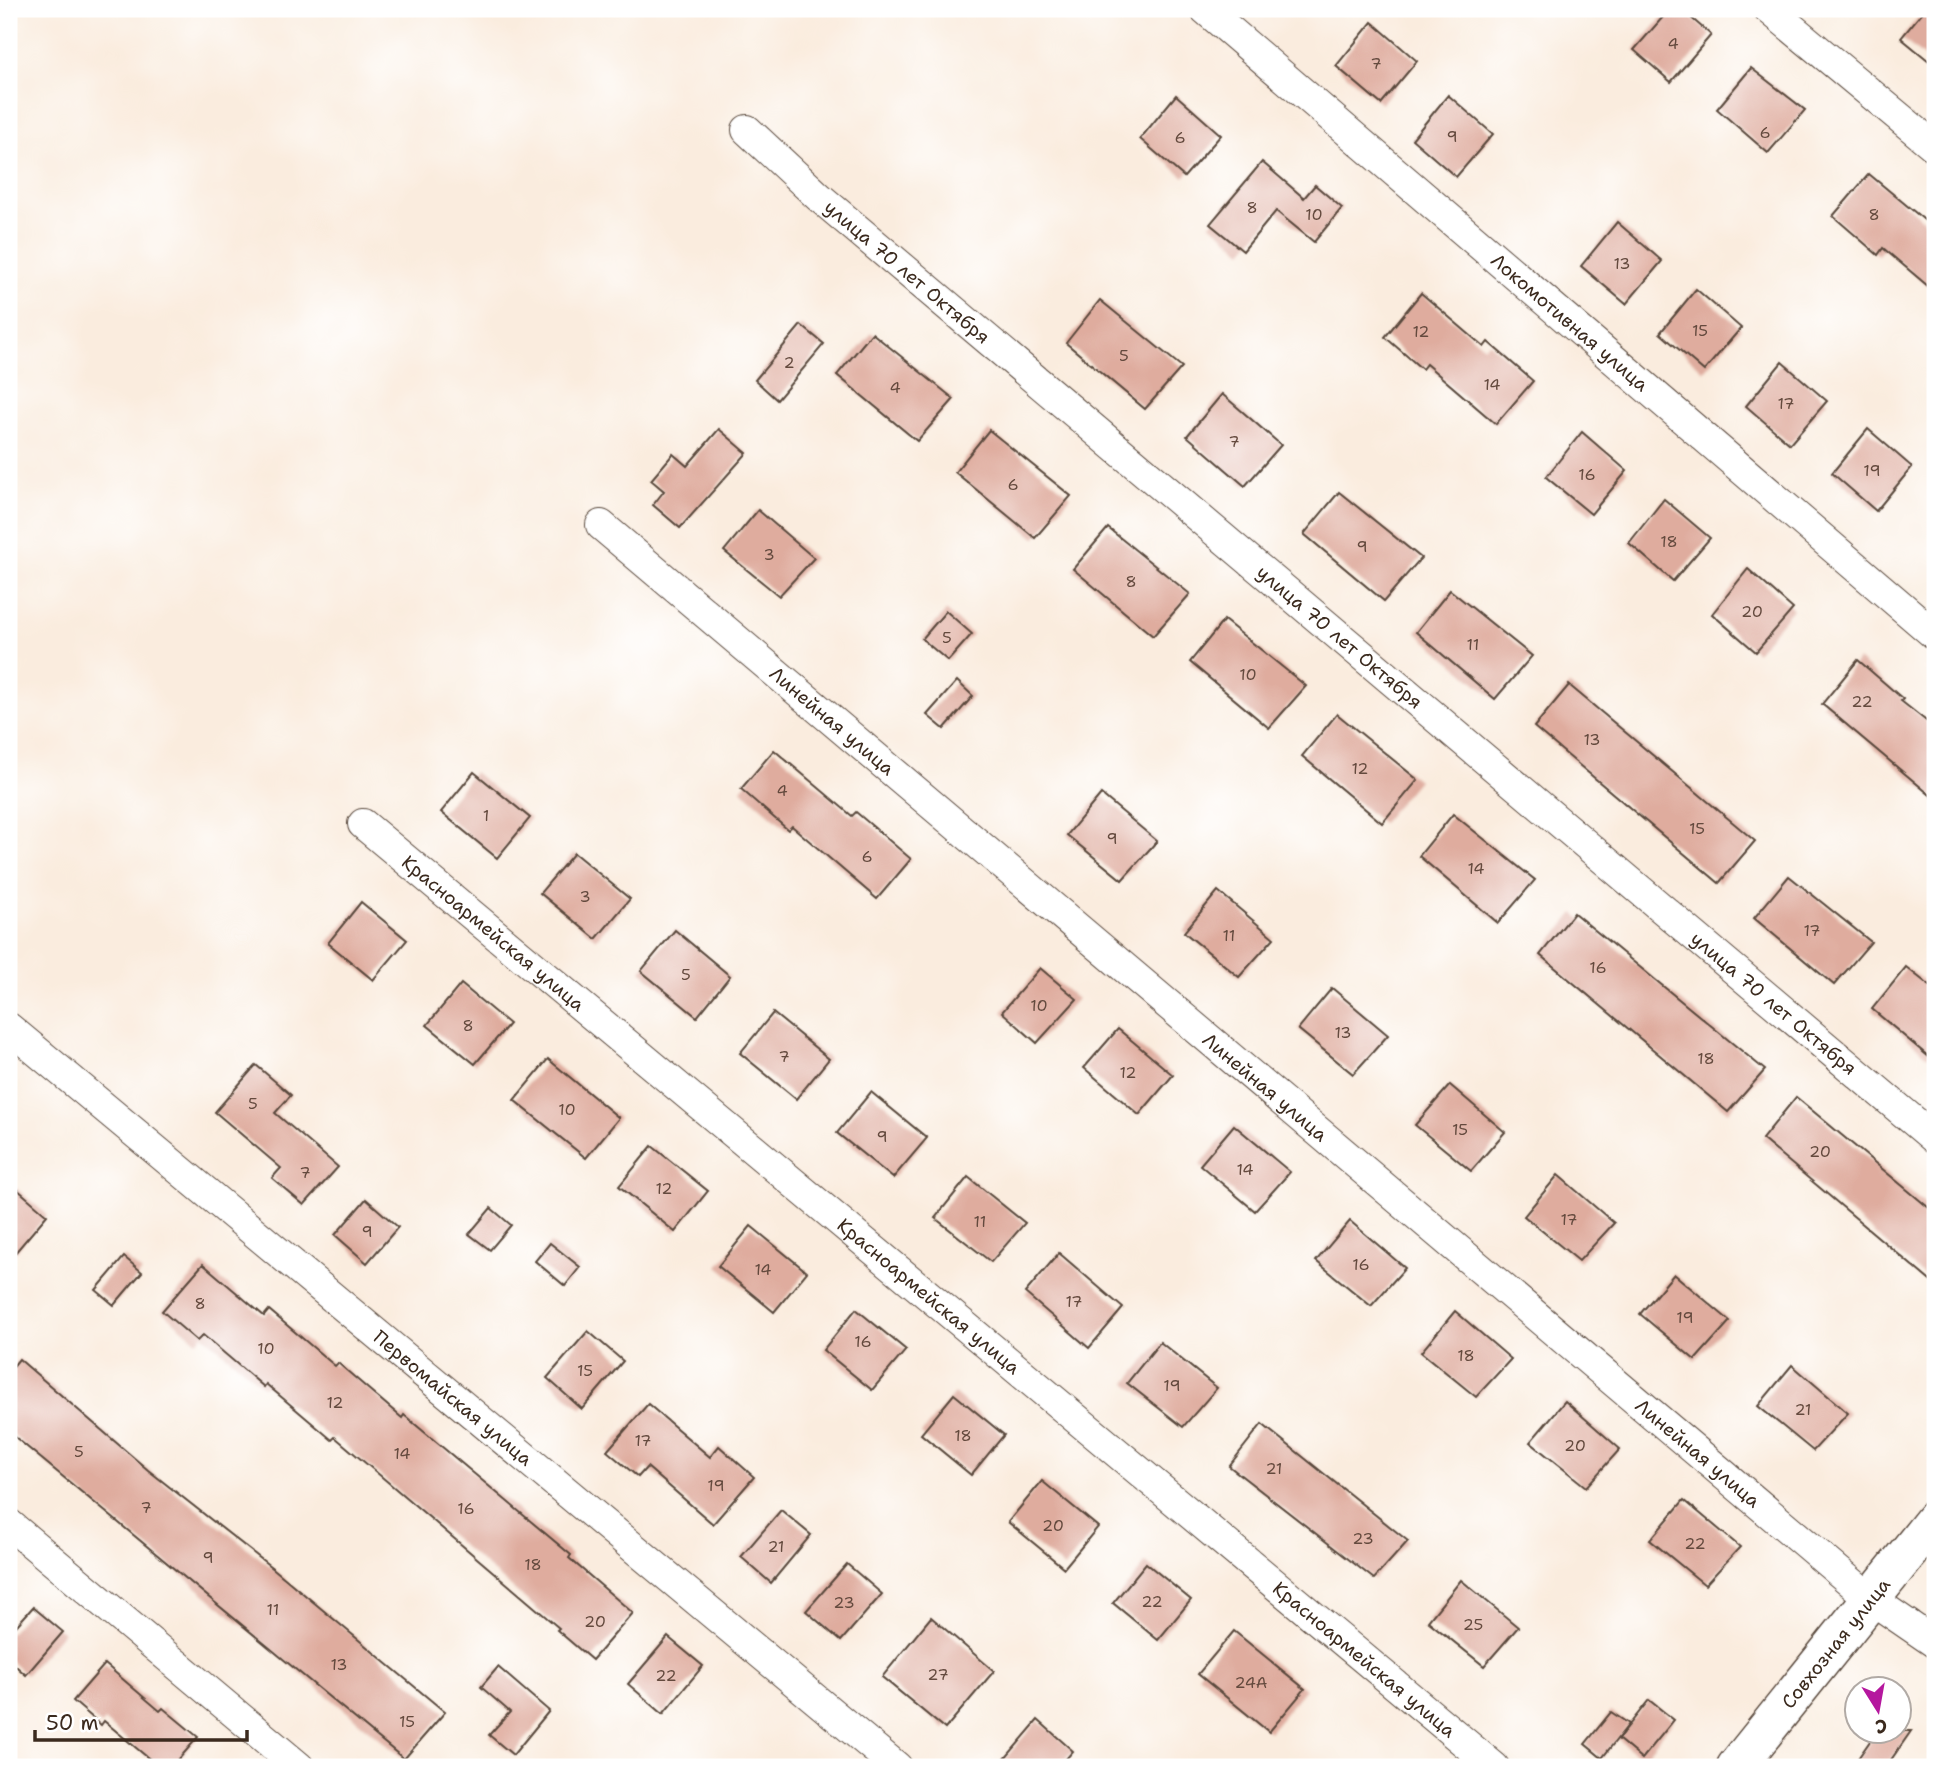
<svg xmlns="http://www.w3.org/2000/svg" width="1944" height="1776" viewBox="0 0 1944 1776" font-family="'Shantell Sans',sans-serif">
	<rect width="100%" height="100%" fill="#fff"/>
	<filter id="ink" filterUnits="userSpaceOnUse"><feTurbulence type="fractalNoise" baseFrequency=".0143" numOctaves="2"/><feDisplacementMap in="SourceGraphic" scale="14" xChannelSelector="R" yChannelSelector="G"/><feConvolveMatrix kernelMatrix="1 2 1 2 8 2 1 2 1" color-interpolation-filters="sRGB"/></filter>
	<filter id="wash" filterUnits="userSpaceOnUse"><feTurbulence type="fractalNoise" baseFrequency=".00686" numOctaves="4" result="noise"/><feDisplacementMap in="SourceGraphic" scale="28" xChannelSelector="R" yChannelSelector="G"/><feGaussianBlur stdDeviation="1.57" result="paint"/><feColorMatrix in="noise" values="0 0 0 0 0 0 0 0 0 0 0 0 0 0 0 0 0 1.4 0 .05"/><feComposite in="paint" operator="in"/></filter>
	<g filter="url(#wash)">
		<rect width="100%" height="100%" fill="#faecde"/>
		<g id="blocks">
			<!-- building -->
			<g fill="#dfac9e">
				<polygon points="1670,9 1681,9 1711,35 1671,82 1634,50"/>
				<polygon points="1925,9 1935,9 1935,66 1901,38"/>
				<polygon points="1372,22 1417,61 1381,104 1336,66"/>
				<polygon points="1751,68 1805,110 1768,153 1717,109"/>
				<polygon points="1176,95 1221,135 1184,177 1140,139"/>
				<polygon points="1448,95 1493,134 1456,177 1412,139"/>
				<polygon points="1262,162 1304,198 1315,185 1342,208 1314,242 1276,211 1243,251 1210,224"/>
				<polygon points="1869,174 1935,229 1935,292 1883,248 1878,255 1833,216"/>
				<polygon points="1617,222 1662,261 1626,304 1581,266"/>
				<polygon points="1696,289 1741,328 1704,371 1660,333"/>
				<polygon points="1421,293 1484,347 1488,342 1533,381 1496,424 1426,364 1422,369 1385,337"/>
				<polygon points="1100,300 1182,367 1145,409 1066,343"/>
				<polygon points="801,325 824,344 777,400 755,380"/>
				<polygon points="872,333 954,399 917,441 837,375"/>
				<polygon points="1782,362 1827,401 1790,444 1746,406"/>
				<polygon points="1222,394 1281,445 1245,486 1187,436"/>
				<polygon points="719,429 747,453 680,528 653,505 664,491 651,480 673,454 687,466"/>
				<polygon points="1868,429 1912,467 1876,511 1832,473"/>
				<polygon points="989,430 1071,496 1035,538 955,472"/>
				<polygon points="1582,432 1627,471 1591,514 1546,477"/>
				<polygon points="1339,492 1421,558 1384,601 1304,534"/>
				<polygon points="1664,499 1710,538 1673,581 1629,543"/>
				<polygon points="758,510 814,558 779,596 724,551"/>
				<polygon points="1108,528 1190,594 1153,636 1073,569"/>
				<polygon points="1748,569 1793,609 1756,652 1712,614"/>
				<polygon points="1450,590 1532,656 1495,699 1416,632"/>
				<polygon points="946,611 972,634 948,661 922,639"/>
				<polygon points="1224,620 1306,686 1269,728 1190,662"/>
				<polygon points="1858,660 1903,699 1901,701 1935,728 1935,799 1822,704"/>
				<polygon points="957,681 973,696 944,729 927,715"/>
				<polygon points="1569,685 1755,841 1719,883 1534,727"/>
				<polygon points="1337,714 1418,780 1382,823 1302,756"/>
				<polygon points="774,750 852,816 856,812 911,859 877,899 792,826 788,830 741,789"/>
				<polygon points="474,772 530,818 497,858 441,812"/>
				<polygon points="1101,794 1157,841 1122,880 1067,835"/>
				<polygon points="1453,814 1535,880 1498,923 1419,856"/>
				<polygon points="574,853 630,899 596,939 540,893"/>
				<polygon points="1789,876 1871,942 1834,985 1754,918"/>
				<polygon points="1218,891 1274,938 1239,977 1184,932"/>
				<polygon points="361,902 407,940 373,980 328,943"/>
				<polygon points="1574,913 1765,1070 1728,1112 1540,955"/>
				<polygon points="675,930 730,976 697,1017 641,971"/>
				<polygon points="1906,967 1935,990 1935,1062 1872,1009"/>
				<polygon points="1040,968 1077,999 1037,1043 1002,1012"/>
				<polygon points="461,984 509,1024 475,1064 427,1025"/>
				<polygon points="1332,988 1388,1035 1353,1074 1298,1029"/>
				<polygon points="773,1013 829,1059 796,1099 740,1053"/>
				<polygon points="1118,1029 1173,1075 1139,1115 1084,1068"/>
				<polygon points="548,1059 619,1118 586,1158 514,1100"/>
				<polygon points="256,1065 291,1095 275,1113 338,1167 304,1205 272,1178 281,1168 215,1112"/>
				<polygon points="1450,1085 1505,1132 1471,1171 1415,1125"/>
				<polygon points="871,1092 927,1138 893,1178 837,1133"/>
				<polygon points="1796,1097 1935,1213 1935,1285 1762,1139"/>
				<polygon points="1234,1125 1290,1172 1255,1211 1200,1165"/>
				<polygon points="652,1146 708,1191 675,1232 619,1186"/>
				<polygon points="1558,1175 1614,1223 1579,1261 1524,1216"/>
				<polygon points="968,1177 1025,1223 991,1262 935,1218"/>
				<polygon points="9,1182 47,1215 9,1260"/>
				<polygon points="366,1199 398,1227 367,1263 335,1235"/>
				<polygon points="491,1208 511,1225 490,1250 469,1234"/>
				<polygon points="1350,1221 1405,1268 1371,1306 1316,1261"/>
				<polygon points="751,1226 807,1272 774,1312 718,1266"/>
				<polygon points="550,1243 580,1267 565,1286 535,1261"/>
				<polygon points="1059,1253 1123,1308 1089,1348 1025,1293"/>
				<polygon points="124,1257 142,1272 114,1305 96,1290"/>
				<polygon points="203,1264 264,1316 269,1310 335,1366 338,1363 402,1418 404,1415 571,1555 569,1558 633,1613 592,1660 557,1630 559,1628 335,1437 332,1440 266,1384 264,1387 203,1335 197,1341 162,1311"/>
				<polygon points="1674,1274 1730,1321 1695,1360 1640,1314"/>
				<polygon points="856,1309 906,1350 872,1390 823,1350"/>
				<polygon points="1455,1311 1511,1359 1476,1397 1421,1352"/>
				<polygon points="588,1331 623,1361 582,1409 547,1378"/>
				<polygon points="1160,1342 1217,1388 1183,1427 1127,1383"/>
				<polygon points="19,1359 148,1470 275,1570 445,1712 404,1759 9,1432 9,1371"/>
				<polygon points="1792,1365 1848,1413 1813,1451 1758,1406"/>
				<polygon points="954,1394 1004,1435 971,1475 921,1434"/>
				<polygon points="1565,1401 1620,1449 1586,1487 1530,1442"/>
				<polygon points="648,1404 710,1457 719,1446 754,1477 713,1524 647,1467 638,1477 607,1451"/>
				<polygon points="1262,1424 1408,1541 1374,1579 1229,1466"/>
				<polygon points="1042,1481 1098,1527 1064,1568 1008,1522"/>
				<polygon points="1684,1500 1740,1547 1705,1585 1650,1540"/>
				<polygon points="781,1510 811,1535 771,1583 741,1557"/>
				<polygon points="1146,1563 1191,1600 1158,1640 1113,1603"/>
				<polygon points="847,1564 882,1594 841,1641 806,1611"/>
				<polygon points="1461,1580 1518,1627 1484,1666 1428,1621"/>
				<polygon points="33,1607 63,1632 26,1675 9,1660 9,1634"/>
				<polygon points="931,1617 994,1671 945,1729 882,1677"/>
				<polygon points="1234,1631 1305,1689 1269,1732 1198,1674"/>
				<polygon points="668,1637 703,1666 663,1714 628,1684"/>
				<polygon points="105,1664 160,1711 163,1708 198,1737 172,1767 159,1767 104,1721 101,1725 73,1701"/>
				<polygon points="498,1667 549,1711 513,1755 489,1735 510,1712 481,1687"/>
				<polygon points="1649,1700 1674,1720 1642,1759 1618,1739"/>
				<polygon points="1611,1712 1629,1724 1602,1758 1585,1744"/>
				<polygon points="1038,1720 1073,1751 1059,1767 998,1767"/>
				<polygon points="1877,1731 1911,1731 1886,1767 1852,1767"/>
			</g>
		</g>
	</g>
	<g filter="url(#ink)">
		<use href="#blocks" fill-opacity="0" stroke="#58473b" stroke-width="2"/>
		<g fill="none" stroke-linecap="round" stroke-linejoin="round">
			<!-- minor casing -->
			<g stroke="#58473b" stroke-width="32">
				<g id="minor">
					<path id="s1" d="M1205,9l730,626"/>
					<polyline points="1769,9 1935,147"/>
					<path id="s2" d="M747,130l72,67 1116,942"/>
					<path id="s3" d="M601,525l1270,1074 64,44"/>
					<path id="s4" d="M363,824l1131,943"/>
					<path id="s5" d="M9,1028l888,739"/>
					<polyline points="9,1524 299,1767"/>
				</g>
			</g>
			<!-- tertiary casing -->
			<g stroke="#58473b" stroke-width="41">
				<g id="tertiary">
					<path id="s6" d="M1736,1767l199,-248"/>
				</g>
			</g>
			<!-- minor -->
			<use href="#minor" stroke="#fff" stroke-width="30"/>
			<!-- tertiary -->
			<use href="#tertiary" stroke="#fff" stroke-width="38"/>
		</g>
	</g>
	<g text-anchor="middle" stroke-width="5" stroke-linejoin="round" paint-order="stroke">
		<!-- number labels -->
		<g font-size="16" fill="#644a3e">
			<text x="1673" y="49">4</text>
			<text x="1376" y="69">7</text>
			<text x="1765" y="138">6</text>
			<text x="1452" y="142">9</text>
			<text x="1180" y="143">6</text>
			<text x="1252" y="213">8</text>
			<text x="1314" y="220">10</text>
			<text x="1874" y="220">8</text>
			<text x="1622" y="269">13</text>
			<text x="1700" y="336">15</text>
			<text x="1421" y="337">12</text>
			<text x="1124" y="361">5</text>
			<text x="789" y="368">2</text>
			<text x="1492" y="390">14</text>
			<text x="895" y="393">4</text>
			<text x="1786" y="409">17</text>
			<text x="1234" y="447">7</text>
			<text x="1872" y="476">19</text>
			<text x="1587" y="480">16</text>
			<text x="1013" y="490">6</text>
			<text x="1669" y="547">18</text>
			<text x="1362" y="552">9</text>
			<text x="769" y="560">3</text>
			<text x="1131" y="587">8</text>
			<text x="1752" y="617">20</text>
			<text x="947" y="643">5</text>
			<text x="1473" y="650">11</text>
			<text x="1248" y="680">10</text>
			<text x="1862" y="707">22</text>
			<text x="1592" y="745">13</text>
			<text x="1360" y="774">12</text>
			<text x="782" y="796">4</text>
			<text x="486" y="821">1</text>
			<text x="1697" y="834">15</text>
			<text x="1112" y="844">9</text>
			<text x="867" y="862">6</text>
			<text x="1476" y="874">14</text>
			<text x="585" y="902">3</text>
			<text x="1812" y="936">17</text>
			<text x="1229" y="941">11</text>
			<text x="1598" y="973">16</text>
			<text x="686" y="980">5</text>
			<text x="1039" y="1011">10</text>
			<text x="468" y="1031">8</text>
			<text x="1343" y="1038">13</text>
			<text x="784" y="1062">7</text>
			<text x="1706" y="1064">18</text>
			<text x="1128" y="1078">12</text>
			<text x="253" y="1109">5</text>
			<text x="567" y="1115">10</text>
			<text x="1460" y="1135">15</text>
			<text x="882" y="1142">9</text>
			<text x="1820" y="1157">20</text>
			<text x="1245" y="1175">14</text>
			<text x="305" y="1178">7</text>
			<text x="664" y="1194">12</text>
			<text x="1569" y="1225">17</text>
			<text x="980" y="1227">11</text>
			<text x="367" y="1237">9</text>
			<text x="1361" y="1270">16</text>
			<text x="763" y="1275">14</text>
			<text x="1074" y="1307">17</text>
			<text x="200" y="1309">8</text>
			<text x="1685" y="1323">19</text>
			<text x="863" y="1347">16</text>
			<text x="266" y="1354">10</text>
			<text x="1466" y="1361">18</text>
			<text x="585" y="1376">15</text>
			<text x="1172" y="1391">19</text>
			<text x="335" y="1408">12</text>
			<text x="1803" y="1415">21</text>
			<text x="963" y="1441">18</text>
			<text x="643" y="1446">17</text>
			<text x="1575" y="1451">20</text>
			<text x="79" y="1457">5</text>
			<text x="402" y="1459">14</text>
			<text x="1274" y="1474">21</text>
			<text x="716" y="1491">19</text>
			<text x="146" y="1513">7</text>
			<text x="466" y="1514">16</text>
			<text x="1053" y="1531">20</text>
			<text x="1363" y="1544">23</text>
			<text x="1695" y="1549">22</text>
			<text x="776" y="1552">21</text>
			<text x="208" y="1563">9</text>
			<text x="533" y="1570">18</text>
			<text x="1152" y="1607">22</text>
			<text x="844" y="1608">23</text>
			<text x="273" y="1615">11</text>
			<text x="595" y="1627">20</text>
			<text x="1473" y="1630">25</text>
			<text x="339" y="1670">13</text>
			<text x="938" y="1680">27</text>
			<text x="666" y="1681">22</text>
			<text x="1251" y="1688">24А</text>
			<text x="407" y="1727">15</text>
		</g>
		<!-- street labels -->
		<g font-size="19" fill="#3b2a1e" stroke="#fff">
			<text dy="7" stroke="none"><textPath href="#s2" startOffset="214">улица 70 лет Октября</textPath></text>
			<text dy="7" stroke="none"><textPath href="#s1" startOffset="481">Локомотивная улица</textPath></text>
			<text dy="7" stroke="none"><textPath href="#s2" startOffset="780">улица 70 лет Октября</textPath></text>
			<text dy="7" stroke="none"><textPath href="#s3" startOffset="303">Линейная улица</textPath></text>
			<text dy="7" stroke="none"><textPath href="#s4" startOffset="170">Красноармейская улица</textPath></text>
			<text dy="7" stroke="none"><textPath href="#s2" startOffset="1348">улица 70 лет Октября</textPath></text>
			<text dy="7" stroke="none"><textPath href="#s3" startOffset="870">Линейная улица</textPath></text>
			<text dy="7" stroke="none"><textPath href="#s4" startOffset="737">Красноармейская улица</textPath></text>
			<text dy="7" stroke="none"><textPath href="#s5" startOffset="578">Первомайская улица</textPath></text>
			<text dy="7" stroke="none"><textPath href="#s3" startOffset="1437">Линейная улица</textPath></text>
			<text dy="7" stroke="none"><textPath href="#s6" startOffset="159">Совхозная улица</textPath></text>
			<text dy="7" stroke="none"><textPath href="#s4" startOffset="1304">Красноармейская улица</textPath></text>
		</g>
	</g>
	<!-- margin -->
	<rect width="1944" height="1776" fill="none" stroke="#fff" stroke-width="35"/>
	<!-- north arrow -->
	<g transform="translate(1878 1710) rotate(169)"><circle r="33" fill="#ffffff" stroke="#b1aaa5" stroke-width="2"/>
	<path d="M0-5L12 26L0 18L-12 26Z" fill="#b5179e"/>
	<text y="-10" font-size="19" font-weight="bold" text-anchor="middle" fill="#3b2a1e">С</text>
	</g>
	<!-- scale -->
	<path d="M35 1730v10h212v-10" fill="none" stroke="#3b2a1e" stroke-width="3.5"/>
	<text x="46" y="1730" font-size="21" fill="#3b2a1e" stroke="#ffffff" stroke-width="5" paint-order="stroke">50 m</text>
</svg>
